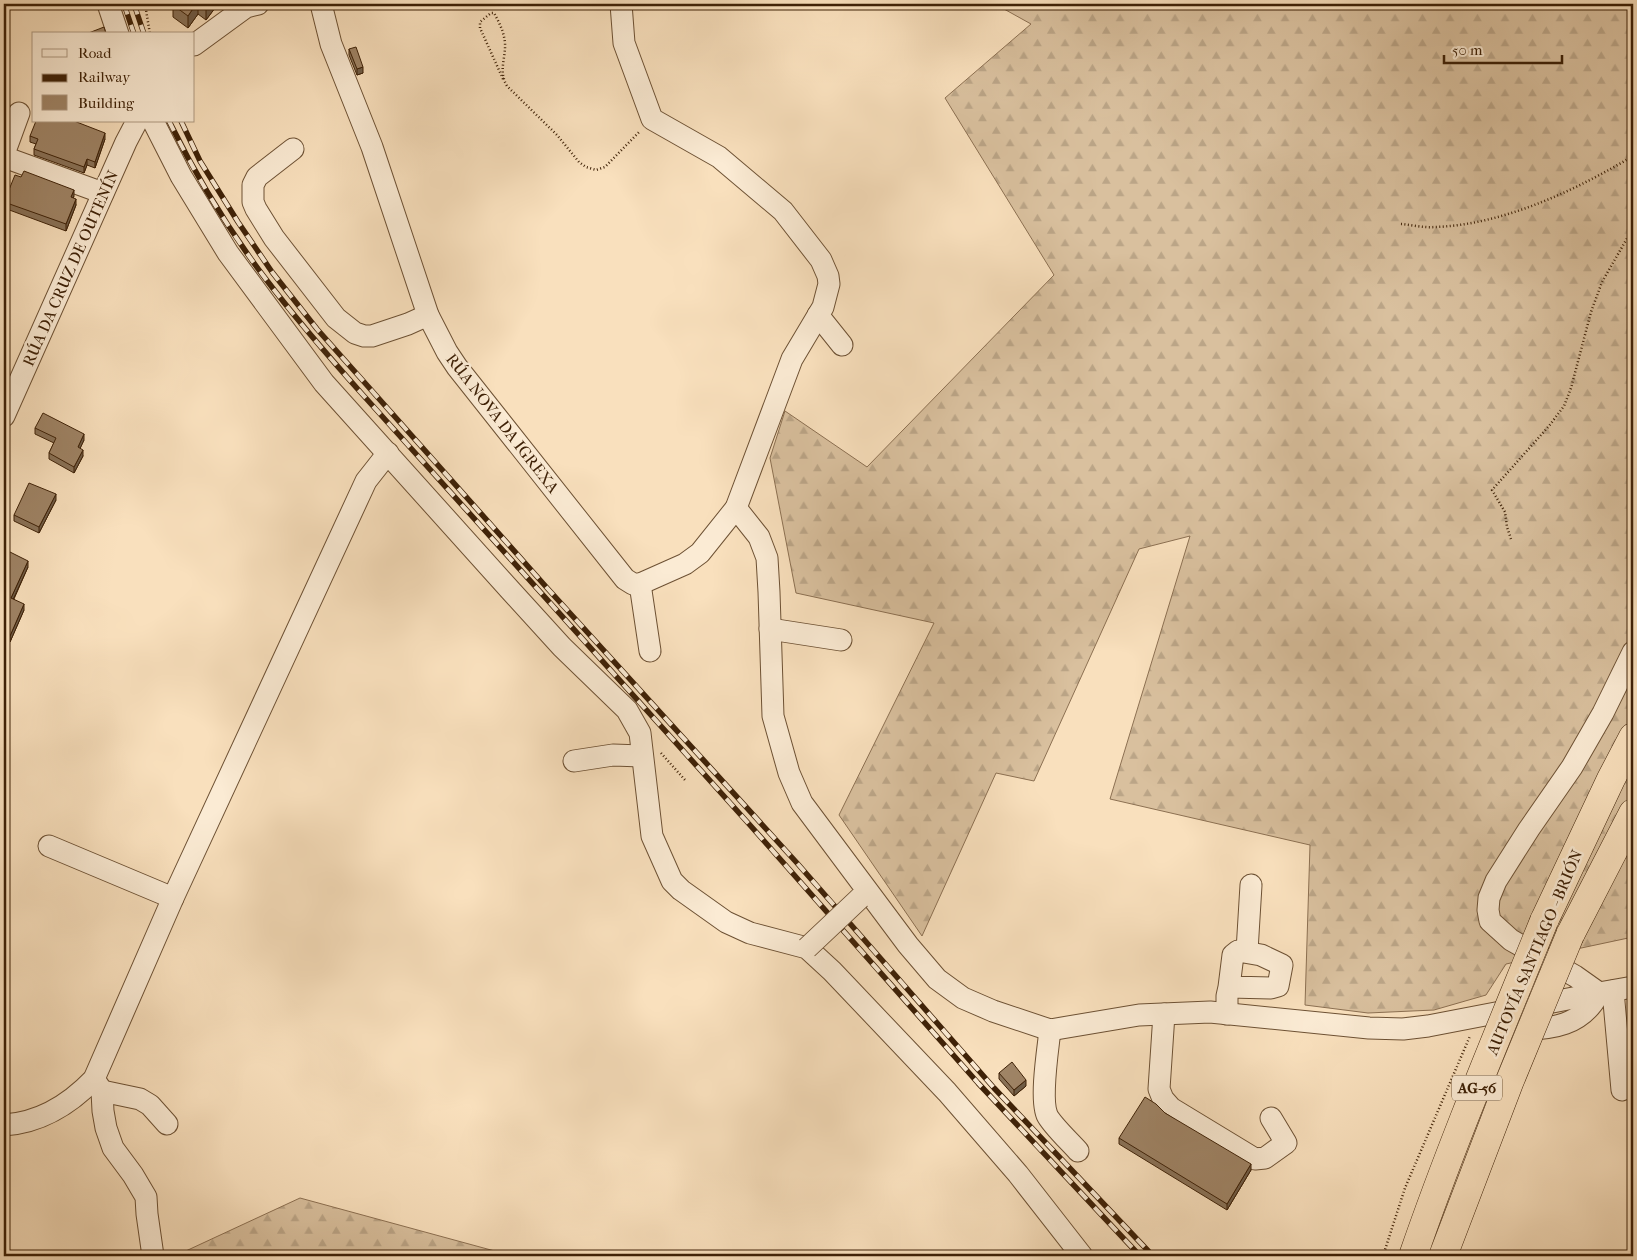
<svg xmlns="http://www.w3.org/2000/svg" width="1637" height="1260" viewBox="0 0 1637 1260" font-family="'IM FELL French Canon',serif">
	<defs>
		<pattern id="forest-firs" width="22" height="20" patternUnits="userSpaceOnUse" patternTransform="scale(1.25)"><rect width="22" height="20" fill="#d9c09e"/><path d="M5 1l3.5 6h-7zM16 11l3.5 6h-7z" fill="#bba587"/></pattern>
	</defs>
	<rect width="100%" height="100%" fill="#f9e0bd"/>
	<filter id="stains"><feTurbulence type="fractalNoise" baseFrequency=".004" numOctaves="4"/><feColorMatrix values="0 0 0 0 .2 0 0 0 0 .09 0 0 0 0 .02 0 0 0 .5 -.17"/></filter>
	<radialGradient id="worn" r=".72"><stop offset=".6" stop-color="#630" stop-opacity="0"/><stop offset="1" stop-color="#630" stop-opacity=".3"/></radialGradient>
	<!-- forest -->
	<g fill="url(#forest-firs)" stroke="#8c7052">
		<polygon points="995,4 1633,4 1633,937 1506,964 1486,995 1434,1010 1368,1013 1305,1005 1310,845 1110,799 1190,536 1139,549 1034,781 996,773 922,936 839,815 934,623 796,593 770,458 785,411 867,467 1054,275 945,98 1031,24"/>
		<polygon points="300,1198 513,1256 175,1256"/>
	</g>
	<g fill="none" stroke-linecap="round" stroke-linejoin="round">
		<!-- minor casing -->
		<g stroke="#6d5134" stroke-width="23">
			<g id="minor">
				<polyline points="108,4 118,34"/>
				<polyline points="321,4 331,44 372,147 428,315 447,352 457,367 625,579 633,584 640,584 685,564 700,553 736,508 792,359 823,307 829,284 828,276 821,260 783,211 719,157 652,119 624,43 621,4"/>
				<polyline points="194,45 246,7 258,4"/>
				<polyline points="153,121 181,176 228,253 324,383 511,591 562,647 627,710 640,733 652,836 672,881 681,890 726,922 750,933 807,948 832,971 947,1092 1018,1174 1082,1256"/>
				<polyline points="293,149 257,177 253,185 253,202 256,209 274,238 336,318 355,333 364,336 372,336 408,324 428,315"/>
				<polyline points="4,154 19,113"/>
				<polyline points="4,157 103,193"/>
				<polyline points="818,315 842,345"/>
				<polyline points="4,416 126,142 137,121"/>
				<polyline points="736,508 759,537 767,558 769,592 773,716 789,773 802,803 908,945 937,979 963,998 993,1011 1050,1030 1139,1015 1210,1012 1369,1028 1403,1029 1428,1026 1599,993 1633,987"/>
				<polyline points="640,584 650,651"/>
				<polyline points="770,629 841,640"/>
				<polyline points="574,761 613,755 642,756"/>
				<polyline points="49,846 173,898"/>
				<polyline points="1247,951 1251,885"/>
				<polyline points="1613,991 1622,1090"/>
				<polyline points="1164,1014 1159,1089 1163,1099 1171,1108 1255,1159 1265,1158 1286,1143 1271,1118"/>
				<polyline points="1227,1014 1227,996 1229,987 1271,988 1278,986 1282,965 1261,955 1238,951 1233,955 1229,987"/>
				<path d="M1050,1030c-2,19 -10,68 -3,85 4,9 23,27 31,36"/>
				<path d="M1519,1030c33,-1 63,-4 80,-37l-24,-17 -64,-36 -21,-19 -2,-11 1,-12 7,-17 33,-52 43,-62 31,-54 30,-61"/>
				<polyline points="94,1079 102,1091 103,1111 106,1128 113,1148 133,1175 146,1197 147,1214 153,1256"/>
				<polyline points="102,1091 140,1099 150,1105 167,1124"/>
				<path d="M4,1125c35,-2 66,-21 90,-46l79,-181 193,-417 22,-28"/>
			</g>
		</g>
		<!-- highway casing -->
		<g stroke="#3e2107" stroke-width="29">
			<g id="highway">
				<polyline points="1544,921 1611,779 1633,737"/>
				<polyline points="1570,935 1633,813"/>
			</g>
		</g>
		<!-- path -->
		<g stroke="#3e2107" stroke-width="2.5" stroke-dasharray="1 2.5" stroke-linecap="butt">
			<polyline points="145,4 150,34"/>
			<path d="M503,79l-23,-51v-6l11,-9h3c5,9 10,19 11,30 1,15 -7,28 2,43l50,49 22,27 7,5 10,3 9,-3 35,-36"/>
			<path d="M1401,224c11,1 23,4 34,3 68,-2 141,-37 198,-71"/>
			<polyline points="1511,539 1507,527 1505,512 1492,490 1549,426 1564,406 1571,388 1591,312 1602,282 1633,228"/>
			<polyline points="661,753 685,780"/>
			<polyline points="1383,1256 1405,1188 1470,1036"/>
		</g>
		<!-- minor -->
		<use href="#minor" stroke="#fbebd4" stroke-width="21"/>
		<!-- highway -->
		<use href="#highway" stroke="#f9e0bd" stroke-width="28"/>
		<!-- rail casing -->
		<g stroke="#3e2107" stroke-width="5.5">
			<g id="rail">
				<polyline points="124,4 134,34"/>
				<polyline points="134,4 144,34"/>
				<path d="M169,121c27,55 59,108 96,157 31,41 64,79 98,117l386,429 229,259 162,173"/>
				<polyline points="181,121 200,161 238,222 272,272 317,329 548,589 797,863 994,1088 1153,1256"/>
			</g>
		</g>
		<!-- rail -->
		<use href="#rail" stroke="#fbebd4" stroke-width="4" stroke-dasharray="11" stroke-linecap="butt"/>
		<!-- minor-bridge casing -->
		<g stroke="#6d5134" stroke-width="23" stroke-linecap="butt">
			<polyline id="minor-bridge" points="807,948 860,898"/>
		</g>
		<!-- highway-bridge casing -->
		<g stroke="#3e2107" stroke-width="29" stroke-linecap="butt">
			<g id="highway-bridge">
				<path d="M1413,1256c39,-113 86,-224 131,-335"/>
				<polyline points="1443,1256 1509,1083 1570,935"/>
			</g>
		</g>
		<!-- minor-bridge -->
		<use href="#minor-bridge" stroke="#fbebd4" stroke-width="21"/>
		<!-- highway-bridge -->
		<use href="#highway-bridge" stroke="#f9e0bd" stroke-width="28"/>
	</g>
	<!-- wall -->
	<g fill="#897258" stroke="#3e2107">
		<polygon points="174,4 218,4 206,20 198,14 188,28 173,17 173,5"/>
		<polygon points="349,49 363,73 357,75 349,55"/>
		<polygon points="30,136 105,139 95,168 87,165 84,173 34,155 34,149 36,144 30,142"/>
		<polygon points="74,196 73,198 76,205 66,231 4,208 4,202"/>
		<polygon points="35,428 84,440 80,448 83,456 74,473 49,459 49,453 54,443 35,434"/>
		<polygon points="56,500 39,533 14,521 14,515"/>
		<polygon points="4,549 28,567 14,599 24,610 10,642 4,639"/>
		<polygon points="999,1073 1026,1086 1014,1096 999,1079"/>
		<polygon points="1165,1113 1251,1170 1227,1210 1119,1144 1119,1138"/>
	</g>
	<!-- shaded-wall -->
	<g fill="#6f5c47" stroke="#3e2107">
		<polygon points="196,4 198,4 198,14 188,28 188,16"/>
		<polygon points="209,4 218,4 206,20 206,8"/>
		<polygon points="363,67 363,73 357,75 357,69"/>
		<polygon points="105,133 105,139 95,168 95,162"/>
		<polygon points="87,159 87,165 84,173 84,167"/>
		<polygon points="74,190 74,196 71,203 71,197"/>
		<polygon points="76,199 76,205 66,231 66,224"/>
		<polygon points="84,434 84,440 78,453 78,447"/>
		<polygon points="83,450 83,456 74,473 74,467"/>
		<polygon points="56,494 56,500 39,533 39,527"/>
		<polygon points="28,561 28,567 11,604 11,598"/>
		<polygon points="24,604 24,610 10,642 10,636"/>
		<polygon points="1026,1080 1026,1086 1014,1096 1014,1090"/>
		<polygon points="1251,1164 1251,1170 1227,1210 1227,1204"/>
	</g>
	<!-- building -->
	<g fill="#9f8466" stroke="#3e2107">
		<polygon points="174,4 196,4 188,16 173,5"/>
		<polygon points="201,4 209,4 206,8"/>
		<polygon points="104,27 106,34 86,34"/>
		<polygon points="356,47 363,67 357,69 349,49"/>
		<polygon points="36,121 74,121 105,133 95,162 87,159 84,167 34,149 38,139 30,136"/>
		<polygon points="24,171 74,190 71,197 76,199 66,224 4,202 15,175 21,177"/>
		<polygon points="43,413 84,434 78,447 83,450 74,467 49,453 56,438 35,428"/>
		<polygon points="29,483 56,494 39,527 14,515"/>
		<polygon points="4,549 28,561 11,598 24,604 10,636 4,633"/>
		<polygon points="1012,1062 1026,1080 1014,1090 999,1073"/>
		<polygon points="1145,1097 1156,1104 1165,1113 1251,1164 1227,1204 1119,1138"/>
	</g>
	<g text-anchor="middle" stroke-width="5" stroke-linejoin="round" paint-order="stroke">
		<!-- shield labels -->
		<rect fill="#fbebd4" stroke="#775e44" stroke-width="1" x="1452" y="1075.5" width="50" height="25" rx="4"/>
		<g font-size="15" font-weight="bold" fill="#3e2107">
			<text x="1477" y="1093">AG-56</text>
		</g>
		<!-- street labels -->
		<g font-size="16" fill="#3e2107" stroke="#fbebd4">
			<text transform="translate(70 268) rotate(-66)" y="6">RÚA DA CRUZ DE OUTENÍN</text>
			<text transform="translate(503 423) rotate(52)" y="6">RÚA NOVA DA IGREXA</text>
			<text transform="translate(1534 952) rotate(-67)" y="6">AUTOVÍA SANTIAGO - BRIÓN</text>
		</g>
	</g>
	<!-- margin -->
	<rect width="1637" height="1260" fill="none" stroke="#f9e0bd" stroke-width="20"/>
	<rect x="5" y="5" width="1627" height="1250" fill="none" stroke="#3e2107" stroke-width="2.5"/>
	<rect x="10" y="10" width="1617" height="1240" fill="none" stroke="#3e2107"/>
	<!-- legend -->
	<rect x="32" y="32" width="162" height="90" fill="#fbebd4" stroke="#af9a82"/>
	<rect x="42" y="49" width="25" height="8" fill="#fbebd4" stroke="#af9a82"/>
	<text x="78" y="58" font-size="15" fill="#3e2107">Road</text>
	<rect x="42" y="74" width="25" height="8" fill="#3e2107" stroke="#af9a82"/>
	<text x="78" y="82" font-size="15" fill="#3e2107">Railway</text>
	<rect x="42" y="95" width="25" height="15" fill="#9f8466" stroke="#af9a82"/>
	<text x="78" y="108" font-size="15" fill="#3e2107">Building</text>
	<!-- scale -->
	<path d="M1444 55v8h118v-8" fill="none" stroke="#3e2107" stroke-width="2.5"/>
	<text x="1452" y="55" font-size="15" fill="#3e2107" stroke="#fbebd4" stroke-width="4" paint-order="stroke">50 m</text>
	<rect width="100%" height="100%" filter="url(#stains)"/>
	<rect width="100%" height="100%" fill="url(#worn)"/>
</svg>
